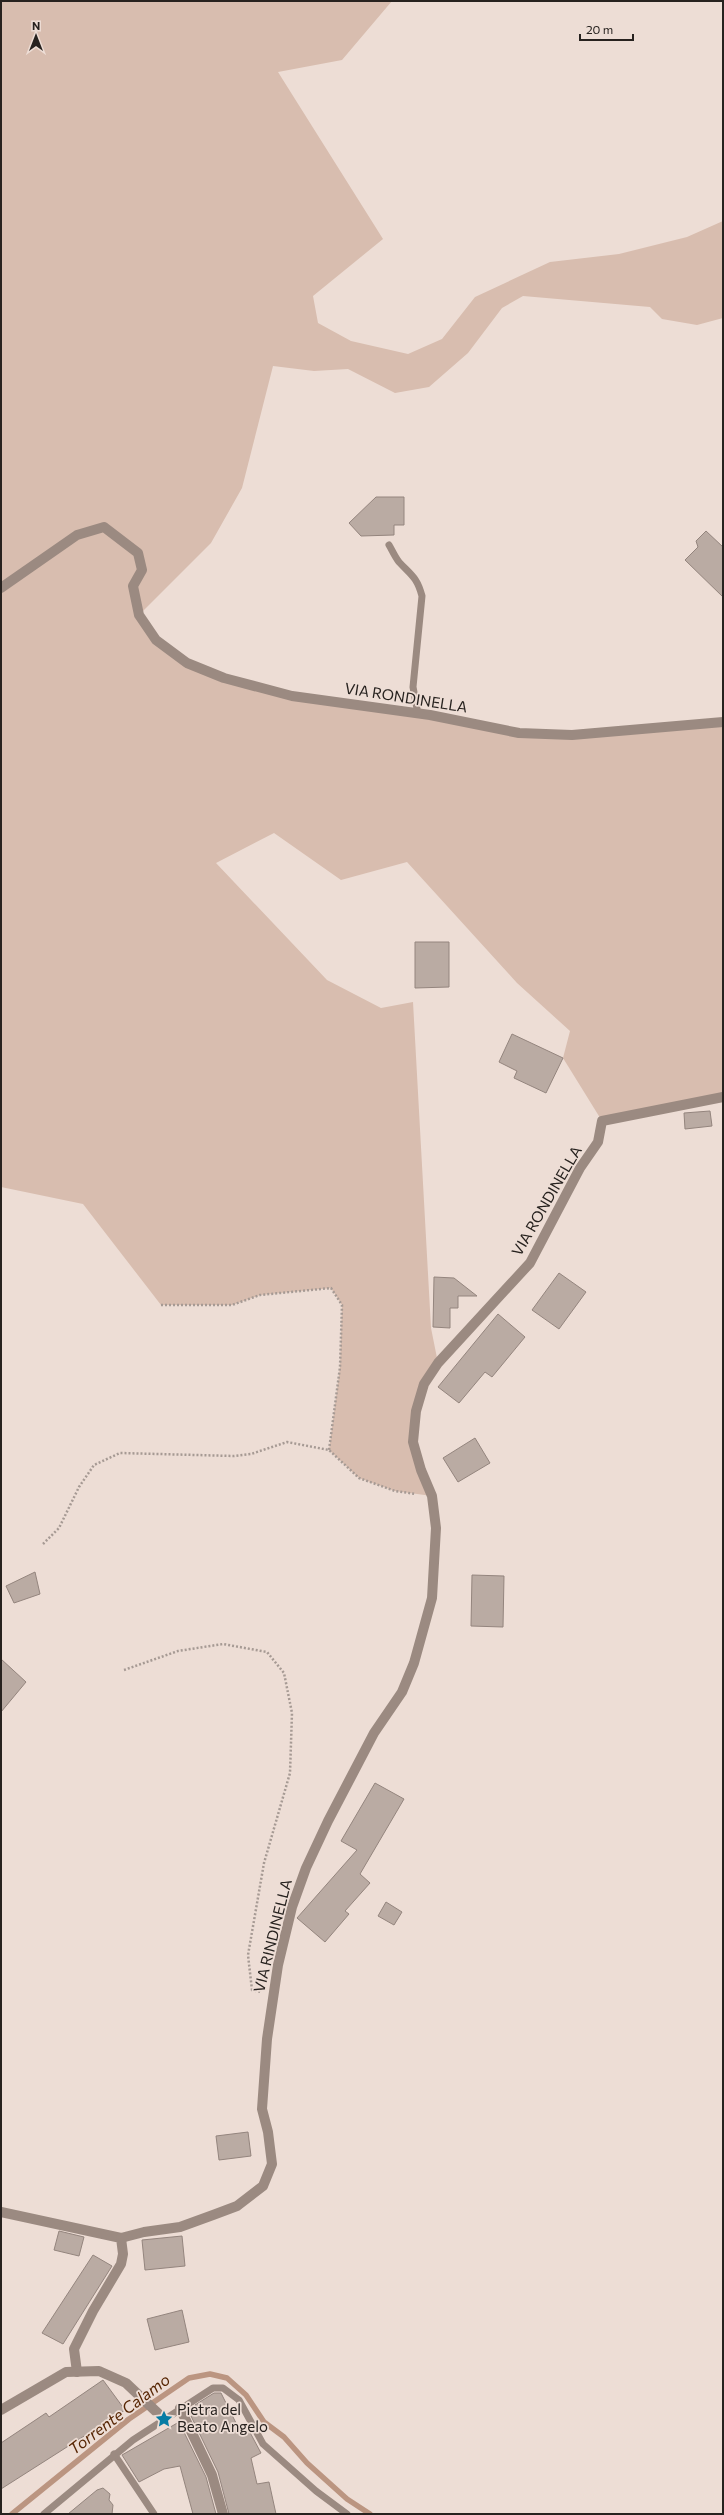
<svg xmlns="http://www.w3.org/2000/svg" width="724" height="2515" viewBox="0 0 724 2515" font-family="Commissioner,sans-serif">
	<rect width="100%" height="100%" fill="#edddd5"/>
	<!-- green -->
	<polygon fill="#d8bdaf" points="1,1 392,1 342,60 278,72 383,239 313,296 318,323 351,341 408,354 442,339 475,297 550,262 619,254 687,237 723,221 723,318 697,325 662,319 650,307 523,296 502,308 468,353 429,387 395,393 348,369 314,371 273,366 242,488 211,543 139,615 156,640 187,663 292,696 519,733 572,735 723,722 723,1097 602,1121 563,1058 570,1031 517,983 407,862 341,880 274,833 216,863 327,980 381,1008 413,1002 431,1328 438,1363 424,1384 413,1442 432,1496 395,1491 359,1478 329,1450 340,1367 342,1305 331,1288 260,1295 232,1305 161,1305 83,1204 1,1187"/>
	<g fill="none" stroke-linecap="round" stroke-linejoin="round">
		<!-- stream -->
		<polyline stroke="#bb9581" stroke-width="5.5" points="12,2514 129,2419 189,2378 210,2374 227,2378 246,2395 264,2422 284,2437 307,2463 347,2499 370,2514"/>
	</g>
	<!-- building -->
	<g fill="#baaba3" stroke="#94857e">
		<polygon points="376,497 404,497 404,525 394,525 394,535 361,536 349,523"/>
		<polygon points="706,531 723,547 723,597 685,560 698,547 696,541"/>
		<polygon points="415,942 449,942 449,987 415,988"/>
		<polygon points="512,1034 563,1058 546,1093 514,1078 517,1071 499,1062"/>
		<polygon points="710,1111 712,1126 685,1129 684,1113"/>
		<polygon points="559,1273 586,1292 559,1329 532,1310"/>
		<polygon points="434,1277 454,1278 477,1296 458,1296 458,1308 450,1308 450,1328 433,1327"/>
		<polygon points="498,1314 525,1337 492,1377 485,1372 459,1403 438,1387"/>
		<polygon points="475,1438 490,1463 458,1482 443,1458"/>
		<polygon points="35,1572 40,1594 14,1603 6,1586"/>
		<polygon points="472,1575 504,1576 503,1627 471,1626"/>
		<polygon points="1,1659 26,1682 1,1712"/>
		<polygon points="375,1783 404,1799 360,1874 370,1883 345,1911 349,1914 325,1942 297,1918 357,1850 341,1841"/>
		<polygon points="386,1902 402,1912 394,1925 378,1916"/>
		<polygon points="248,2132 251,2156 219,2160 216,2136"/>
		<polygon points="59,2231 84,2237 79,2256 54,2250"/>
		<polygon points="182,2236 185,2266 145,2270 142,2240"/>
		<polygon points="93,2255 112,2266 63,2344 42,2333"/>
		<polygon points="182,2310 189,2342 155,2350 147,2319"/>
		<polygon points="103,2380 125,2410 1,2489 1,2443 46,2413 49,2417"/>
		<polygon points="214,2393 221,2393 239,2429 246,2425 261,2453 251,2458 257,2484 269,2482 276,2514 229,2514 218,2472 191,2416 198,2411 195,2405"/>
		<polygon points="179,2422 206,2477 216,2514 193,2514 180,2466 164,2469 139,2482 122,2455"/>
		<polygon points="103,2488 110,2494 109,2500 113,2505 112,2514 68,2514 97,2490"/>
	</g>
	<g fill="none" stroke-linecap="round" stroke-linejoin="round">
		<!-- path -->
		<g stroke="#a69a94" stroke-width="2.5" stroke-dasharray="2 2" stroke-linecap="butt">
			<polyline points="161,1305 232,1305 260,1295 331,1288 342,1305 340,1367 329,1450"/>
			<polyline points="43,1544 59,1528 79,1487 94,1465 120,1453 234,1456 251,1454 287,1442 329,1450 359,1478 395,1491 416,1494"/>
			<polyline points="124,1670 178,1651 223,1644 267,1652 284,1673 292,1713 290,1773 264,1863 248,1955 252,1990 261,1992"/>
		</g>
		<!-- service -->
		<g stroke="#9b8a81" stroke-width="7">
			<path d="M389,545c3,5 6,12 10,17 12,13 18,15 23,34l-9,91 5,27"/>
			<polyline points="114,2454 154,2514"/>
			<polyline points="44,2514 133,2440 213,2388 223,2388 239,2400 263,2444 316,2491 347,2514"/>
		</g>
		<!-- minor -->
		<g stroke="#9b8a81" stroke-width="10">
			<polyline points="1,588 77,535 104,527 138,553 142,570 133,586 139,615 156,640 187,663 224,678 292,696 430,715 519,733 572,735 723,722"/>
			<polyline points="1,2212 121,2238 123,2254 121,2264 93,2311 74,2349 77,2372"/>
			<polyline points="121,2238 144,2232 180,2227 213,2215 237,2206 263,2186 272,2164 268,2132 262,2109 267,2039 278,1965 292,1907 306,1868 328,1821 374,1733 402,1692 414,1663 432,1598 436,1528 432,1496 421,1470 413,1442 416,1411 424,1384 438,1363 530,1263 580,1168 598,1142 602,1121 723,1097"/>
			<polyline points="180,2408 212,2475 223,2514"/>
			<polyline points="1,2410 66,2372 99,2371 126,2383 164,2419"/>
		</g>
	</g>
	<!-- icons -->
	<defs>
		<g id="sight-bare" transform="scale(1.38)"><path d="M0-6L1.8-2.2L6-1.7L2.9 1.2L3.7 5.4L0 3.3L-3.7 5.4L-2.9 1.2L-6-1.7L-1.8-2.2Z" fill="#067ca4" stroke="#edddd5" stroke-width="2.5" paint-order="stroke"/></g>
	</defs>
	<g fill-rule="evenodd">
		<use href="#sight-bare" x="164" y="2419"/>
	</g>
	<g text-anchor="middle" stroke-width="3.5" stroke-linejoin="round" paint-order="stroke">
		<!-- street labels -->
		<g font-size="15" fill="#27221f" stroke="#edddd5">
			<text transform="translate(406 698) rotate(9)" y="5">VIA RONDINELLA</text>
			<text transform="translate(547 1201) rotate(-60)" y="5">VIA RONDINELLA</text>
			<text transform="translate(273 1936) rotate(-76)" y="5">VIA RINDINELLA</text>
		</g>
		<!-- poi labels -->
		<g font-size="15" fill="#27221f" stroke="#edddd5" text-anchor="start">
			<text x="177" y="2415">Pietra del<tspan x="177" dy="17">Beato Angelo</tspan></text>
		</g>
		<!-- water labels -->
		<g font-size="16" font-style="italic" fill="#562503" stroke="#edddd5">
			<text transform="translate(119 2414) rotate(-37)" y="6">Torrente Calamo</text>
		</g>
	</g>
	<!-- border -->
	<rect width="724" height="2515" fill="none" stroke="#27221f" stroke-width="4"/>
	<!-- north arrow -->
	<g transform="translate(36 36)" stroke="#edddd5" stroke-width="3" paint-order="stroke">
	<path d="M0-3L7 15L0 10L-7 15Z" fill="#27221f"/>
	<text y="-6" font-size="11" font-weight="bold" text-anchor="middle" fill="#27221f">N</text>
	</g>
	<!-- scale -->
	<path d="M580 34v6h53v-6" fill="none" stroke="#27221f" stroke-width="2"/>
	<text x="586" y="34" font-size="12" fill="#27221f" stroke="#edddd5" stroke-width="3" paint-order="stroke">20 m</text>
</svg>
